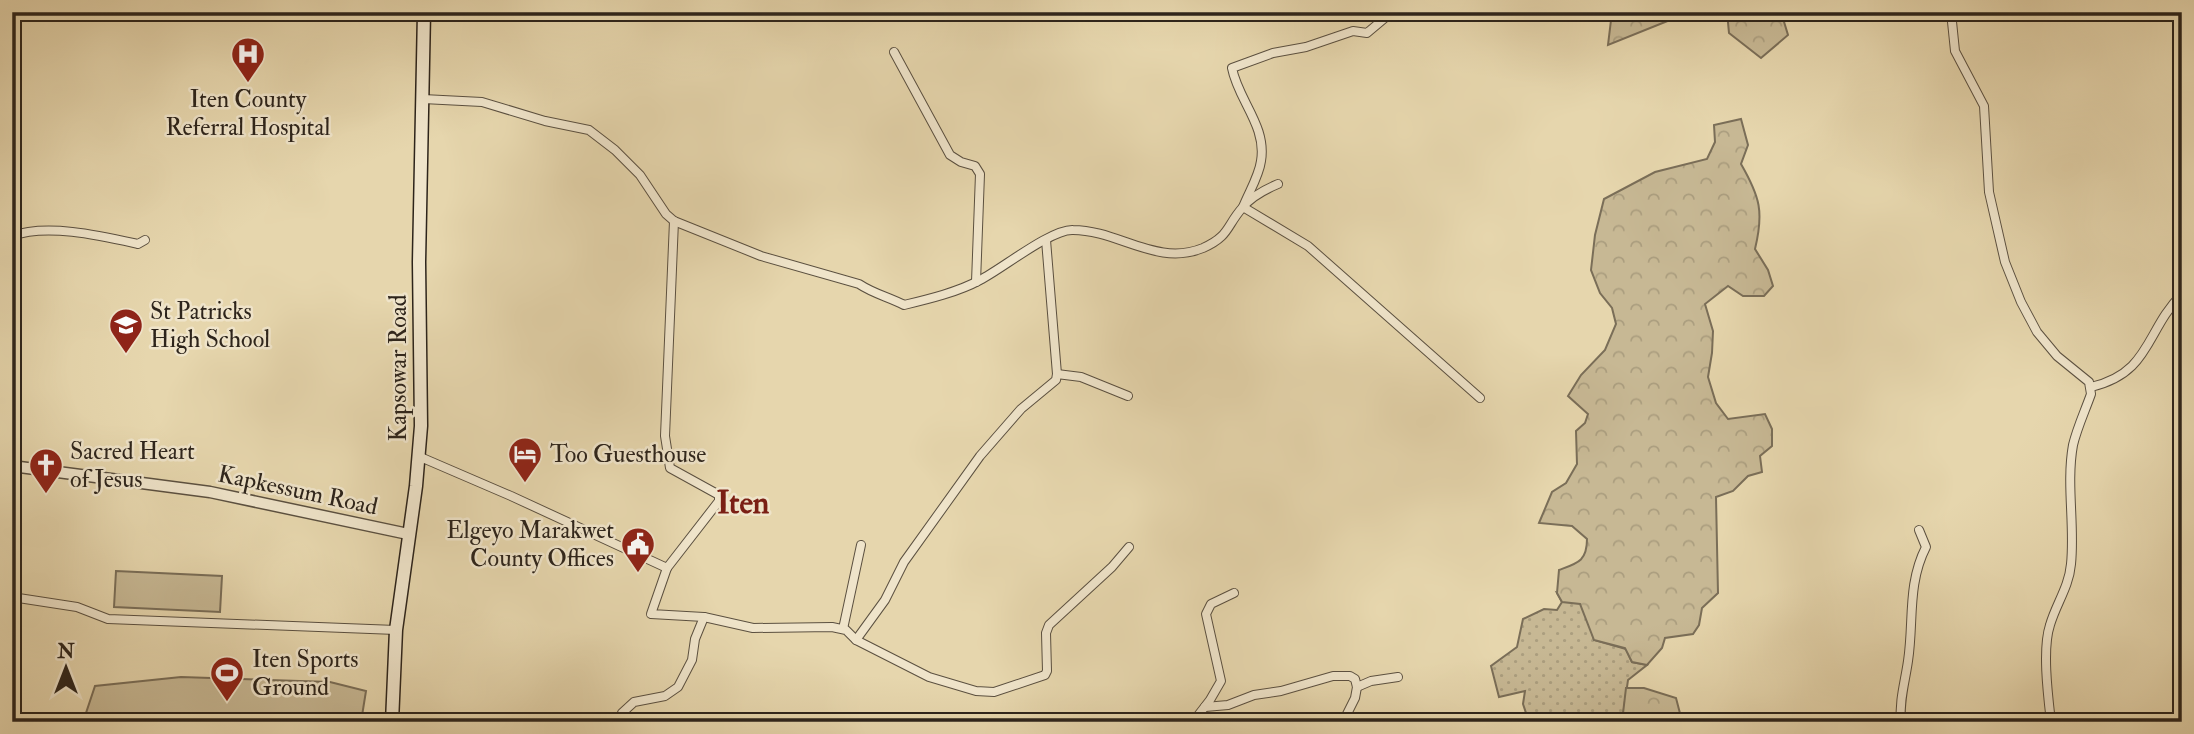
<svg xmlns="http://www.w3.org/2000/svg" width="2194" height="734" viewBox="0 0 2194 734" font-family="'IM FELL Double Pica',serif">
	<defs>
		<pattern id="grass-dots" width="8" height="8" patternUnits="userSpaceOnUse" patternTransform="scale(1.75)"><rect width="8" height="8" fill="#c7b894"/><path d="M2 2h.1M6 6h.1" fill="none" stroke="#ab9e7f" stroke-width="1.8" stroke-linecap="round"/></pattern>
		<pattern id="forest-crowns" width="20" height="18" patternUnits="userSpaceOnUse" patternTransform="scale(1.75)"><rect width="20" height="18" fill="#c7b894"/><path d="M2 6a3 3 0 1 1 6 0M12 15a3 3 0 1 1 6 0" fill="none" stroke="#ab9e7f"/></pattern>
	</defs>
	<rect width="100%" height="100%" fill="#e6d6ad"/>
	<filter id="stains"><feTurbulence type="fractalNoise" baseFrequency=".00286" numOctaves="4"/><feColorMatrix values="0 0 0 0 .2 0 0 0 0 .09 0 0 0 0 .02 0 0 0 .5 -.17"/></filter>
	<radialGradient id="worn" r=".72"><stop offset=".6" stop-color="#630" stop-opacity="0"/><stop offset="1" stop-color="#630" stop-opacity=".3"/></radialGradient>
	<!-- grass -->
	<polygon fill="url(#grass-dots)" stroke="#7a6e58" stroke-width="2" points="1557,593 1584,605 1594,640 1626,649 1632,662 1647,665 1628,680 1622,722 1529,722 1523,704 1525,691 1499,697 1491,666 1517,647 1523,619 1544,609 1557,610 1562,602"/>
	<!-- forest -->
	<g fill="url(#forest-crowns)" stroke="#7a6e58" stroke-width="2">
		<polygon points="1612,12 1690,12 1608,45"/>
		<polygon points="1727,12 1781,12 1788,35 1761,58 1729,33"/>
		<path d="M1741,119l7,26 -7,19c19,33 23,48 14,85l13,21 5,16 -9,10h-21l-15,-10 -23,18 8,27 -1,22 -4,24 8,26 12,16 37,-5 7,15v17l-12,10 2,16 -14,4 -15,15 -17,6 2,96 -16,15 -3,17 -6,9 -28,4 -3,10 -15,17 -15,-3 -7,-14 -31,-8 -14,-36 -18,-2 -5,-9 2,-23c19,-7 28,-9 28,-31l-15,-13 -33,-3 13,-31 14,-9 11,-19 -1,-33 9,-8 3,-9 -20,-18 13,-21 24,-25 11,-26 -4,-16 -12,-15 -9,-23 4,-35 9,-36 51,-27 52,-13 8,-17 -1,-17z"/>
		<polygon points="1626,688 1644,688 1676,698 1682,721 1716,722 1622,722"/>
	</g>
	<!-- pitch -->
	<g fill="#c7b894" stroke="#7a6e58" stroke-width="2">
		<polygon points="116,571 222,576 220,612 114,607"/>
		<polygon points="181,677 330,682 366,691 361,722 83,722 95,686"/>
	</g>
	<g fill="none" stroke-linecap="round" stroke-linejoin="round">
		<!-- minor casing -->
		<g stroke="#5b5040" stroke-width="10">
			<g id="minor">
				<path d="M1392,12l-25,21 -14,-2 -47,16 -33,6 -41,15c6,32 35,58 29,93 -2,15 -12,31 -18,46l65,39 172,152"/>
				<path d="M1951,12l4,39 29,55 5,86 16,70 16,40 16,30 20,24 32,26 2,12c-6,17 -14,34 -18,51 -7,39 2,80 -2,119 -2,23 -15,40 -21,61 -8,24 -2,71 1,97"/>
				<polyline points="894,52 950,155 961,162 975,166 980,174 976,282"/>
				<path d="M423,99l59,3 63,19 44,9 26,20 25,25 26,39 8,7 87,35 98,28c15,10 30,13 45,21 25,-6 54,-13 76,-25 22,-11 71,-51 93,-50 45,0 84,37 130,18 27,-12 23,-22 40,-41 9,-11 23,-18 35,-23"/>
				<path d="M12,236c35,-13 90,0 126,8l7,-4"/>
				<polyline points="1046,240 1057,374"/>
				<path d="M2091,387c60,-14 54,-56 91,-93"/>
				<polyline points="418,456 511,496 667,568 719,501 719,495 670,468 665,436 674,221"/>
				<polyline points="667,568 651,614 704,617"/>
				<polyline points="12,597 77,607 108,619 396,630"/>
				<polyline points="843,629 861,545"/>
				<polyline points="856,640 885,600 904,562 980,456 1021,409 1056,380 1057,374 1081,377 1128,396"/>
				<polyline points="1357,687 1371,681 1398,677"/>
				<polyline points="1205,707 1228,705 1254,695 1281,691 1333,676 1350,676 1355,679 1357,687 1355,698 1343,722"/>
				<polyline points="618,722 622,713 634,702 665,696 678,687 692,660 695,639 704,617 753,628 832,627 846,630 856,640 929,677 976,691 994,692 1045,675 1047,671 1046,633 1049,625 1112,567 1129,547"/>
				<polyline points="1193,722 1210,700 1221,681 1206,614 1211,604 1234,593"/>
				<path d="M1901,722c-2,-21 4,-40 7,-61 6,-39 -1,-77 18,-114l-7,-17"/>
			</g>
		</g>
		<!-- tertiary casing -->
		<g stroke="#5b5040" stroke-width="13">
			<polyline id="tertiary" points="12,466 210,492 408,534"/>
		</g>
		<!-- secondary casing -->
		<g stroke="#2d241b" stroke-width="15">
			<polyline id="secondary" points="392,722 396,630 416,486 421,426 419,262 424,12"/>
		</g>
		<!-- minor -->
		<use href="#minor" stroke="#efe4ca" stroke-width="8"/>
		<!-- tertiary -->
		<use href="#tertiary" stroke="#efe4ca" stroke-width="10"/>
		<!-- secondary -->
		<use href="#secondary" stroke="#efe4ca" stroke-width="12"/>
	</g>
	<!-- icons -->
	<defs>
		<g id="hospital-pin" transform="scale(1.75)"><path d="M0 17L-7.5 6A9.5 9.5 0 1 1 7.5 6Z" fill="#8f2418" stroke="#efe4ca"/><path d="M-5-5h3v3.5h4V-5h3V5h-3V1.5h-4V5h-3Z" fill="#fff"/></g>
		<g id="school-pin" transform="scale(1.75)"><path d="M0 17L-7.5 6A9.5 9.5 0 1 1 7.5 6Z" fill="#8f2418" stroke="#efe4ca"/><path d="M0-5L7-2L0 1L-7-2ZM-4 1L0 2.5L4 1V4Q0 6-4 4Z" fill="#fff"/></g>
		<g id="hotel-pin" transform="scale(1.75)"><path d="M0 17L-7.5 6A9.5 9.5 0 1 1 7.5 6Z" fill="#8f2418" stroke="#efe4ca"/><path d="M-6-4.5h1.5V1H6V5H4.5V3h-9V5H-6ZM-4 0a1.8 1.8 0 1 1 3.6 0ZM.5 0V-2.5h3Q6-2.5 6 0Z" fill="#fff"/></g>
		<g id="church-pin" transform="scale(1.75)"><path d="M0 17L-7.5 6A9.5 9.5 0 1 1 7.5 6Z" fill="#8f2418" stroke="#efe4ca"/><path d="M-1.2-6h2.4v3.5h3.3v2.4h-3.3V6h-2.4V-.1h-3.3v-2.4h3.3Z" fill="#fff"/></g>
		<g id="civic-pin" transform="scale(1.75)"><path d="M0 17L-7.5 6A9.5 9.5 0 1 1 7.5 6Z" fill="#8f2418" stroke="#efe4ca"/><path d="M-.6-6.5H3V-4.5H.6V-3L4-1V1h2V6H-6V1h2V-1L-.6-3ZM-1.2 2.5V6h2.4V2.5Z" fill="#fff"/></g>
		<g id="stadium-pin" transform="scale(1.75)"><path d="M0 17L-7.5 6A9.5 9.5 0 1 1 7.5 6Z" fill="#8f2418" stroke="#efe4ca"/><path d="M0-5a6.5 5 0 1 0 0 10a6.5 5 0 1 0 0-10ZM-3.5-1.8h7v3.6h-7Z" fill="#fff"/></g>
	</defs>
	<g fill-rule="evenodd">
		<use href="#hospital-pin" x="248" y="54"/>
		<use href="#school-pin" x="126" y="325"/>
		<use href="#hotel-pin" x="525" y="454"/>
		<use href="#church-pin" x="46" y="465"/>
		<use href="#civic-pin" x="638" y="544"/>
		<use href="#stadium-pin" x="227" y="673"/>
	</g>
	<g text-anchor="middle" stroke-width="5" stroke-linejoin="round" paint-order="stroke">
		<!-- poi labels -->
		<g font-size="24" fill="#2d241b" stroke="#efe4ca" text-anchor="start">
			<text x="248" y="107" text-anchor="middle">Iten County<tspan x="248" dy="28">Referral Hospital</tspan></text>
			<text x="150" y="319">St Patricks<tspan x="150" dy="28">High School</tspan></text>
			<text x="70" y="459">Sacred Heart<tspan x="70" dy="28">of Jesus</tspan></text>
			<text x="550" y="462">Too Guesthouse</text>
			<text x="614" y="538" text-anchor="end">Elgeyo Marakwet<tspan x="614" dy="28">County Offices</tspan></text>
			<text x="252" y="667">Iten Sports<tspan x="252" dy="28">Ground</tspan></text>
		</g>
		<!-- street labels -->
		<g font-size="24" fill="#2d241b" stroke="#efe4ca">
			<text transform="translate(398 368) rotate(-90)" y="8">Kapsowar Road</text>
			<text transform="translate(298 490) rotate(12)" y="8">Kapkessum Road</text>
		</g>
		<!-- district labels -->
		<g font-size="32" font-weight="bold" fill="#7a1f14" stroke="#efe4ca">
			<text x="743" y="513">Iten</text>
		</g>
	</g>
	<!-- margin -->
	<rect width="2194" height="734" fill="none" stroke="#e6d6ad" stroke-width="42"/>
	<rect x="14" y="14" width="2166" height="706" fill="none" stroke="#2d241b" stroke-width="3.5"/>
	<rect x="21" y="21" width="2152" height="692" fill="none" stroke="#2d241b" stroke-width="2"/>
	<!-- north arrow -->
	<g transform="translate(66 668)" stroke="#efe4ca" stroke-width="5" paint-order="stroke">
	<path d="M0-5L12 26L0 18L-12 26Z" fill="#2d241b"/>
	<text y="-10" font-size="19" font-weight="bold" text-anchor="middle" fill="#2d241b">N</text>
	</g>
	<rect width="100%" height="100%" filter="url(#stains)"/>
	<rect width="100%" height="100%" fill="url(#worn)"/>
</svg>
